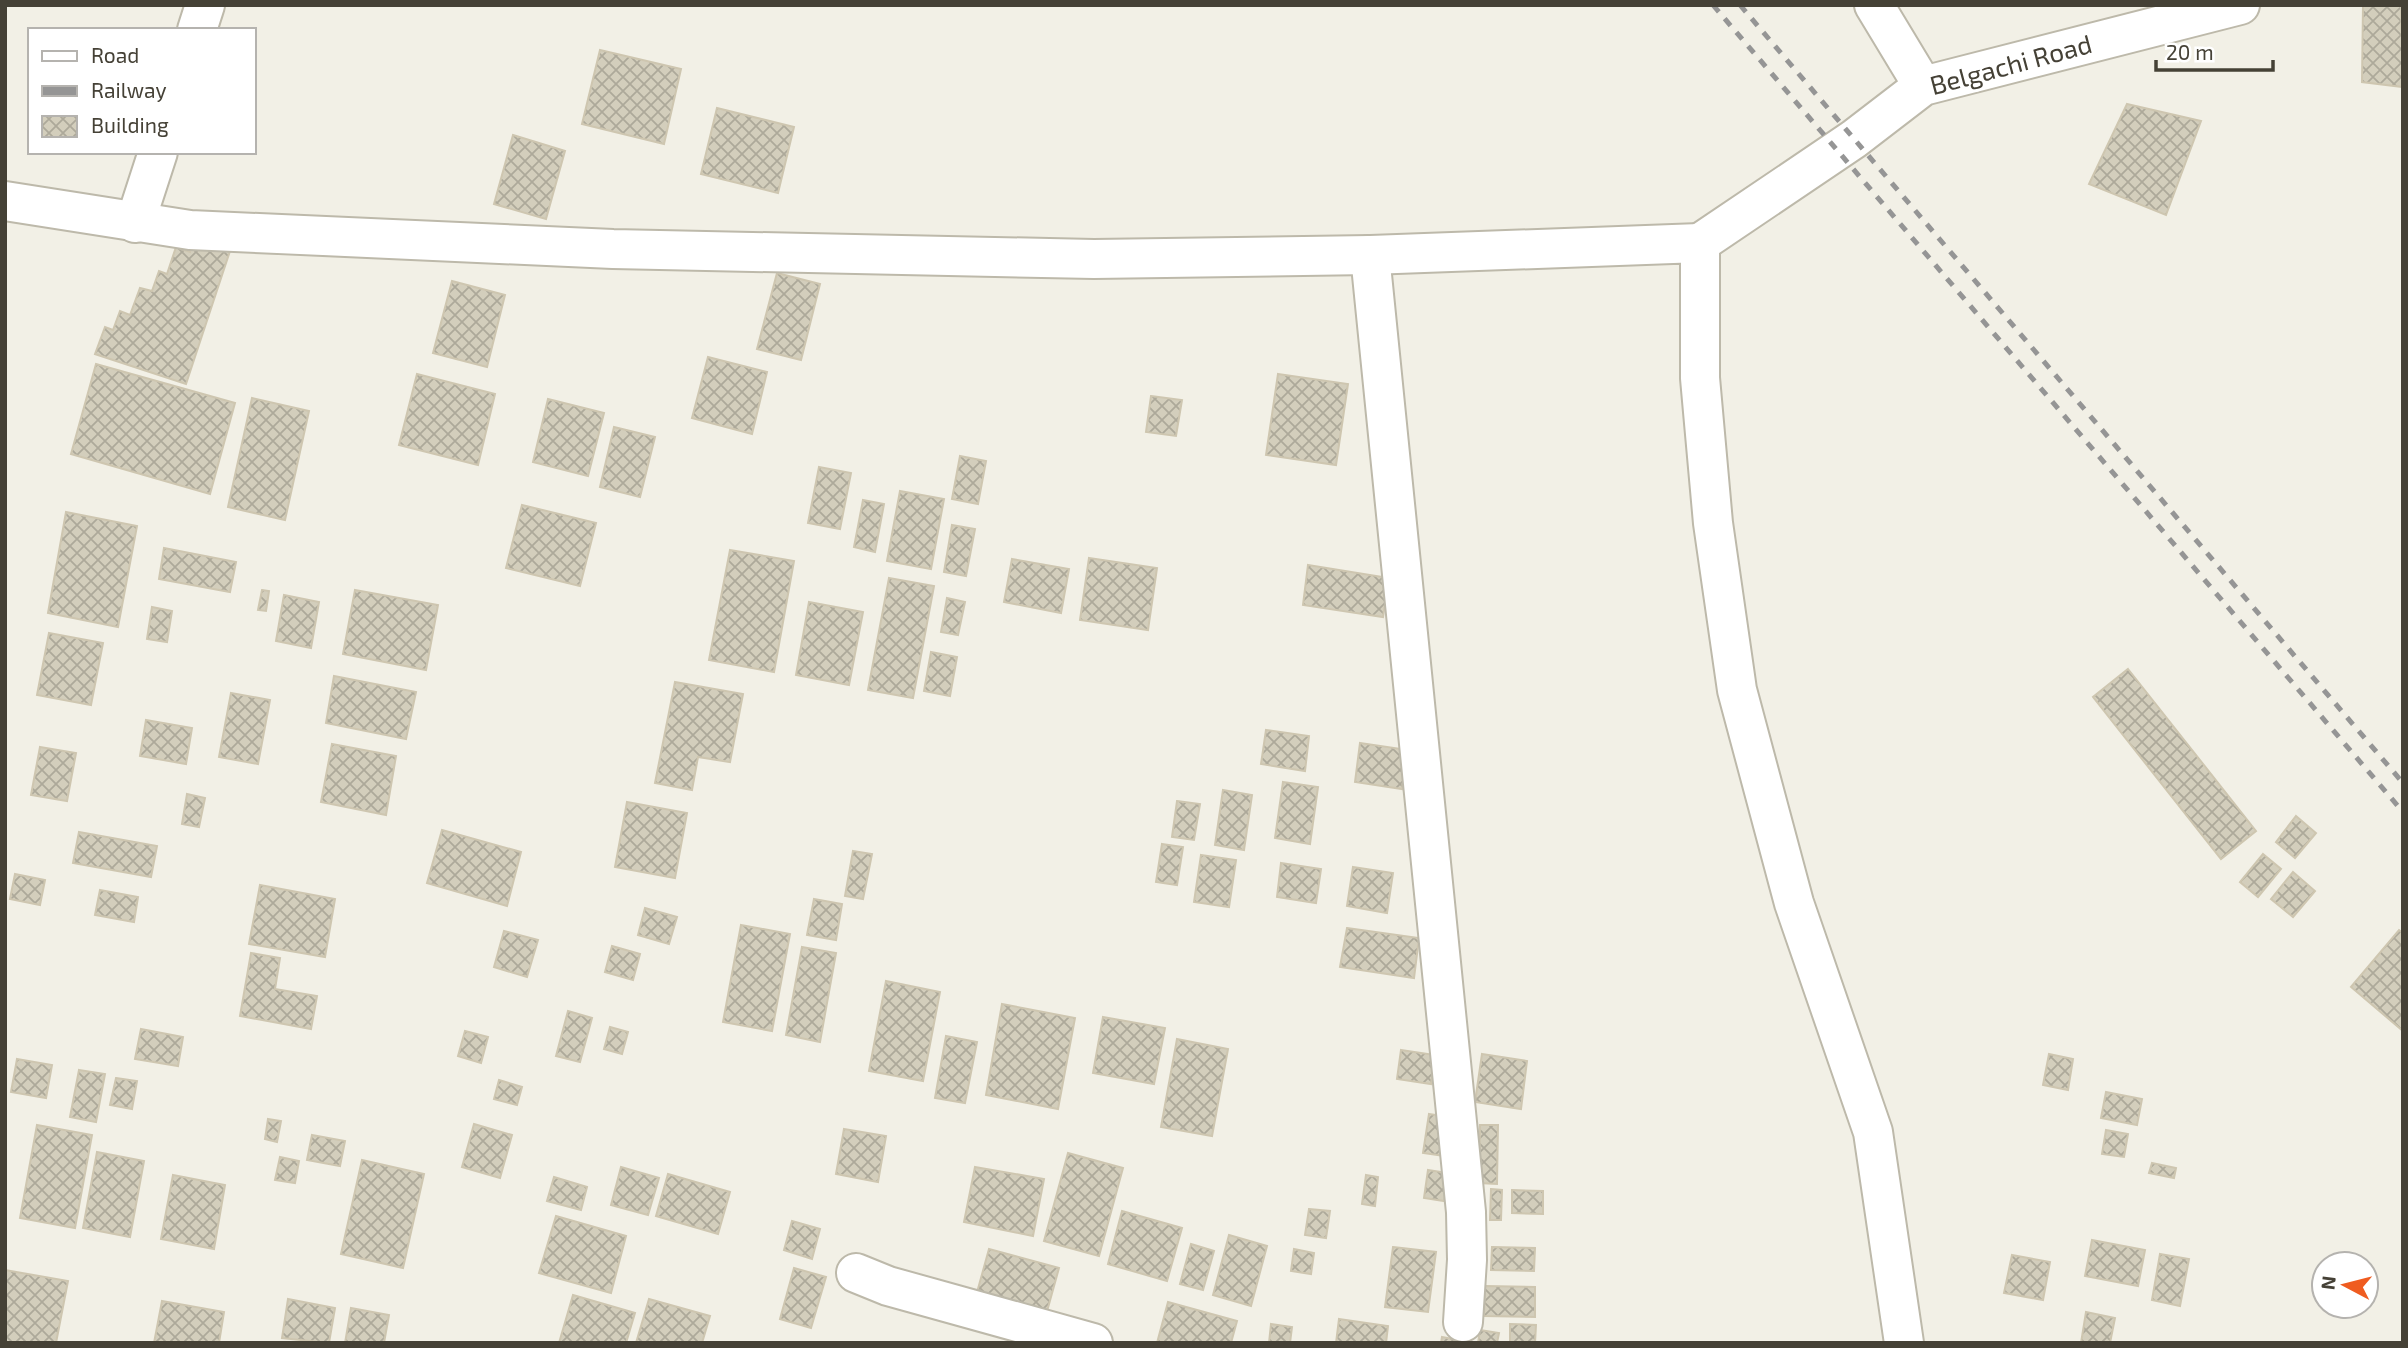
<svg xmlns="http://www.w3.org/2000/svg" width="2408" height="1348" viewBox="0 0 2408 1348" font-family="'Exo 2',sans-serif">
	<defs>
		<pattern id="building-cross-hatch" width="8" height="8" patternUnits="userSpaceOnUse" patternTransform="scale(1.75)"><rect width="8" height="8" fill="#d3cebc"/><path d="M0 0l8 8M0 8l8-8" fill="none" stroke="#ada99a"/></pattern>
	</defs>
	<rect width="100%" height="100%" fill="#f2f0e6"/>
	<!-- building -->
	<g fill="url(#building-cross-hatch)" stroke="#cec6b0" stroke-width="2">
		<polygon points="2363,5 2401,5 2403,87 2362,82"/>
		<polygon points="600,50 681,69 664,144 582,124"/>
		<polygon points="2127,104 2201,121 2166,215 2089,184"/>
		<polygon points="717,108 794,127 778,193 701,174"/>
		<polygon points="513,135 565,151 546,219 494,204"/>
		<polygon points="194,240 230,251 186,384 95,354 105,327 113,330 120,311 130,315 140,288 152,291 159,271 167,274 176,247 190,252"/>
		<polygon points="777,273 820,284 801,360 757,349"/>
		<polygon points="452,281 505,295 487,367 433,353"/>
		<polygon points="708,357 767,372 752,434 692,418"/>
		<polygon points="96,364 235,403 210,494 71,454"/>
		<polygon points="417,374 495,394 478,465 399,445"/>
		<polygon points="1278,374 1348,384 1336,465 1266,455"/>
		<polygon points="1151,396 1182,400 1176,436 1146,432"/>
		<polygon points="252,398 309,411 285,520 228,507"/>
		<polygon points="548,399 604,413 588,476 533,462"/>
		<polygon points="614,427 655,437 640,497 600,487"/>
		<polygon points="960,456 986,461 978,504 952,499"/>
		<polygon points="819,467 851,473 840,529 808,523"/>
		<polygon points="900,491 944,499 931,569 887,561"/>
		<polygon points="863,500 884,504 875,552 854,547"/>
		<polygon points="522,505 596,523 580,586 506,568"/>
		<polygon points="66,512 137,526 118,627 48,613"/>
		<polygon points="952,525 975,529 966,576 944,572"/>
		<polygon points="164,548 236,562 230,592 159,579"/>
		<polygon points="730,550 794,561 774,672 709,660"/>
		<polygon points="1089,558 1157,568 1148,630 1080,620"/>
		<polygon points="1012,559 1069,569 1061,613 1004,602"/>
		<polygon points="1308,565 1389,578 1383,617 1303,605"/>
		<polygon points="889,578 934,586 913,698 868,690"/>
		<polygon points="262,590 269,591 266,611 258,610"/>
		<polygon points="355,590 438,605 426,670 343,654"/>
		<polygon points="284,595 319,602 311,648 276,641"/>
		<polygon points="947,598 965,602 958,635 941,632"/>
		<polygon points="809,602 863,612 849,685 796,675"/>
		<polygon points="152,607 172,611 167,642 147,639"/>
		<polygon points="49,633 103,643 91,705 37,695"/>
		<polygon points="931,652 957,657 950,696 924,691"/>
		<polygon points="2128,669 2256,831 2221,859 2093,697"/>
		<polygon points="334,676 416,692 406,739 326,723"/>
		<polygon points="675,682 743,694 730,762 698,757 692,790 655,783"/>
		<polygon points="231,693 270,700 258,764 219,757"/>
		<polygon points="146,720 192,728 186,764 140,756"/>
		<polygon points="1266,730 1309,736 1305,771 1261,764"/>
		<polygon points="1360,743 1408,750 1402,789 1355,782"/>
		<polygon points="332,744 396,756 386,815 321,802"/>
		<polygon points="40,747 76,753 67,801 31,795"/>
		<polygon points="1283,782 1318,787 1310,844 1275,838"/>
		<polygon points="1223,790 1252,795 1244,850 1215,845"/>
		<polygon points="187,794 205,798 199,827 182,824"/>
		<polygon points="1177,801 1200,804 1194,840 1172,837"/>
		<polygon points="627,802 687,813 675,878 615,867"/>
		<polygon points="2296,816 2316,833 2295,858 2276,842"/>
		<polygon points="442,830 521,852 507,906 427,883"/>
		<polygon points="79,832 157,846 151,877 73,863"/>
		<polygon points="1162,844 1183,847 1177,885 1156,882"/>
		<polygon points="853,851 872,854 863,899 845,896"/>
		<polygon points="2263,854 2281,869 2258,897 2240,882"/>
		<polygon points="1201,855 1236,860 1229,907 1194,902"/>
		<polygon points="1281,863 1321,869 1316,903 1277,897"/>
		<polygon points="1353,867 1393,873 1387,913 1347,906"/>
		<polygon points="2293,872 2315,891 2293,917 2271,899"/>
		<polygon points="15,874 45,880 40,905 10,899"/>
		<polygon points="260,885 335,899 325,957 249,944"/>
		<polygon points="100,890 138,897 134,922 95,915"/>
		<polygon points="814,899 842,904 836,940 807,935"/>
		<polygon points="645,908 677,917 669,944 638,935"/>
		<polygon points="741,925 790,934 772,1031 723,1022"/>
		<polygon points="1347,928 1419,938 1414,978 1340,967"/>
		<polygon points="2399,930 2403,933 2403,1031 2351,987"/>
		<polygon points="504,931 538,940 527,977 494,967"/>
		<polygon points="612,946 640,954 633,980 605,972"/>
		<polygon points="802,947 836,953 820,1042 786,1035"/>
		<polygon points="251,953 280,958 275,989 317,996 311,1029 240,1016"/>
		<polygon points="886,981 940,992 923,1081 869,1071"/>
		<polygon points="1002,1004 1075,1018 1058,1109 986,1095"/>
		<polygon points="568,1011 592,1018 580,1062 556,1056"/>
		<polygon points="1103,1017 1165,1028 1154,1084 1093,1073"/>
		<polygon points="610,1027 628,1032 622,1054 604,1049"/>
		<polygon points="141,1029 183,1037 178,1066 135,1059"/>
		<polygon points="465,1031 488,1037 481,1063 458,1056"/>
		<polygon points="946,1036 977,1042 965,1103 935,1098"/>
		<polygon points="1177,1039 1228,1049 1212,1136 1161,1127"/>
		<polygon points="1401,1050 1435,1055 1431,1084 1397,1079"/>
		<polygon points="1482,1054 1527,1061 1521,1109 1475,1102"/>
		<polygon points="2049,1054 2073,1059 2068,1090 2043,1085"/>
		<polygon points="17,1059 52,1065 46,1098 11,1092"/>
		<polygon points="79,1070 105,1074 96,1122 70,1117"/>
		<polygon points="116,1078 137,1081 132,1109 110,1105"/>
		<polygon points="499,1080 522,1087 517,1105 494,1099"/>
		<polygon points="2106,1092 2142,1099 2137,1125 2101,1118"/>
		<polygon points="1429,1114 1450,1117 1445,1156 1423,1153"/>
		<polygon points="268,1119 281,1121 277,1142 265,1139"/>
		<polygon points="474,1124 512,1135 500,1178 462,1167"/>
		<polygon points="37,1125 92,1135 75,1228 20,1218"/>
		<polygon points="1480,1125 1498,1125 1497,1184 1479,1183"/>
		<polygon points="844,1129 886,1136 878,1182 836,1174"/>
		<polygon points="2106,1130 2128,1134 2124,1157 2102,1154"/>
		<polygon points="312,1135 345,1141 340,1166 307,1160"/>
		<polygon points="97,1152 144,1161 130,1237 83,1228"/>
		<polygon points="1068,1153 1123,1168 1099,1256 1044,1241"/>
		<polygon points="280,1157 299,1161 295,1183 275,1180"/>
		<polygon points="362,1160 424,1174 403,1268 341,1254"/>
		<polygon points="2152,1163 2176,1168 2174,1178 2149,1173"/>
		<polygon points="621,1167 659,1178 648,1215 611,1205"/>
		<polygon points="975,1167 1044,1179 1033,1236 964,1222"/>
		<polygon points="1428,1170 1448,1173 1444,1201 1424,1198"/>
		<polygon points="668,1174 730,1192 718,1234 656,1216"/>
		<polygon points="173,1175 225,1185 214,1249 161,1239"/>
		<polygon points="1366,1175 1378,1177 1375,1206 1362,1204"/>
		<polygon points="554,1177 587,1187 581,1210 547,1201"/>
		<polygon points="1491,1189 1502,1190 1501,1220 1490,1220"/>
		<polygon points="1512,1190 1543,1191 1543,1214 1512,1213"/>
		<polygon points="1309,1209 1330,1211 1326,1238 1305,1235"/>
		<polygon points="1122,1211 1182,1228 1167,1281 1108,1264"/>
		<polygon points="556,1216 626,1236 611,1293 539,1273"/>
		<polygon points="792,1221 820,1229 812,1259 784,1250"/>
		<polygon points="1229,1235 1267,1246 1251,1306 1213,1295"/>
		<polygon points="2092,1240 2145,1250 2138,1286 2085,1276"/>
		<polygon points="1191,1244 1214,1251 1203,1290 1180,1284"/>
		<polygon points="1393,1247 1436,1252 1428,1312 1385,1307"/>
		<polygon points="1492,1247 1535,1248 1534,1271 1491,1270"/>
		<polygon points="989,1249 1059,1268 1046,1315 976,1296"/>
		<polygon points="1294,1249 1314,1253 1311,1274 1291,1271"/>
		<polygon points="2160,1254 2189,1259 2180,1306 2152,1300"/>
		<polygon points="2012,1255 2050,1262 2043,1300 2004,1293"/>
		<polygon points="794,1268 826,1277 811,1328 780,1319"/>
		<polygon points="5,1270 68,1281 56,1343 5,1343"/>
		<polygon points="1485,1286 1535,1287 1535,1317 1484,1316"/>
		<polygon points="573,1295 635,1313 626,1343 559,1343"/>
		<polygon points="288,1299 335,1308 329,1343 282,1338"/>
		<polygon points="649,1299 710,1316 702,1343 636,1343"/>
		<polygon points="162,1301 224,1312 219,1343 154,1343"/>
		<polygon points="1168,1302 1237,1321 1231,1343 1157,1343"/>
		<polygon points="351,1308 389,1315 384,1343 345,1343"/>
		<polygon points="2086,1312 2115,1318 2110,1343 2081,1343"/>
		<polygon points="1339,1319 1388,1326 1386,1343 1336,1343"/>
		<polygon points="1271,1324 1292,1327 1290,1343 1269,1343"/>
		<polygon points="1510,1324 1536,1325 1535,1343 1510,1343"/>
		<polygon points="1480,1330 1499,1333 1497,1343 1478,1343"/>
		<polygon points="1442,1337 1464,1341 1464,1343 1441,1343"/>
	</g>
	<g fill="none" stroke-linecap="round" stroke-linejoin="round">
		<!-- street casing -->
		<g stroke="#bdb9aa" stroke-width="42">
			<g id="street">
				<polyline points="1874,5 1923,86"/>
				<polyline points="197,30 205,5"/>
				<polyline points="5,201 190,230 613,249 1094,259 1370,255 1700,243 1700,378 1713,523 1737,690 1794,903 1873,1132 1904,1343"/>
				<polyline points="135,223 158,152"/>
				<polyline points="1700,243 1854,139 1923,86 2240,5"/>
				<polyline points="1370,255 1466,1212 1467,1260 1463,1322"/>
				<polyline points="856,1273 888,1286 1093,1343"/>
			</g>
		</g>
		<!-- street -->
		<use href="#street" stroke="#fff" stroke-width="38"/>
		<!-- rail -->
		<g stroke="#959595" stroke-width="5" stroke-dasharray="9 9" stroke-linecap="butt">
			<polyline points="1713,5 2403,812"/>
			<polyline points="1740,5 2403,783"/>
		</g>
	</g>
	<g text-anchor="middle" stroke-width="5" stroke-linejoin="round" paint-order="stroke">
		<!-- street labels -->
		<g font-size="26" fill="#454136" stroke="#fff">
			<text transform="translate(2011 65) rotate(-15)" y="9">Belgachi Road</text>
		</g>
	</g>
	<!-- border -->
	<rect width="2408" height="1348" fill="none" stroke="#454136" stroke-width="14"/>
	<!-- legend -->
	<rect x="28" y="28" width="228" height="126" fill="#ffffff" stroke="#b5b3af" stroke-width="2"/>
	<rect x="42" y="51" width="35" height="10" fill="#ffffff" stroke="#b5b3af" stroke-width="2"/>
	<text x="91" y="63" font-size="21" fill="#454136">Road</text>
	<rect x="42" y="86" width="35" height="10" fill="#959595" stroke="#b5b3af" stroke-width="2"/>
	<text x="91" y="98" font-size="21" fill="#454136">Railway</text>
	<rect x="42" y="116" width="35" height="21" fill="url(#building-cross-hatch)" stroke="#b5b3af" stroke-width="2"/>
	<text x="91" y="133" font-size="21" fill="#454136">Building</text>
	<!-- north arrow -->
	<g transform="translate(2345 1285) rotate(277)"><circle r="33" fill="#ffffff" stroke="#b5b3af" stroke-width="2"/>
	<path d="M0-5L12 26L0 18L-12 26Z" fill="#ef5c20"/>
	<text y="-10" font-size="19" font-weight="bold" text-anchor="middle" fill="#454136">N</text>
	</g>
	<!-- scale -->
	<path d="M2156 60v10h117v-10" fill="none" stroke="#454136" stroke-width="3.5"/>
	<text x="2166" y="60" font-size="21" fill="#454136" stroke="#ffffff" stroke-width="5" paint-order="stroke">20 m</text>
</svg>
